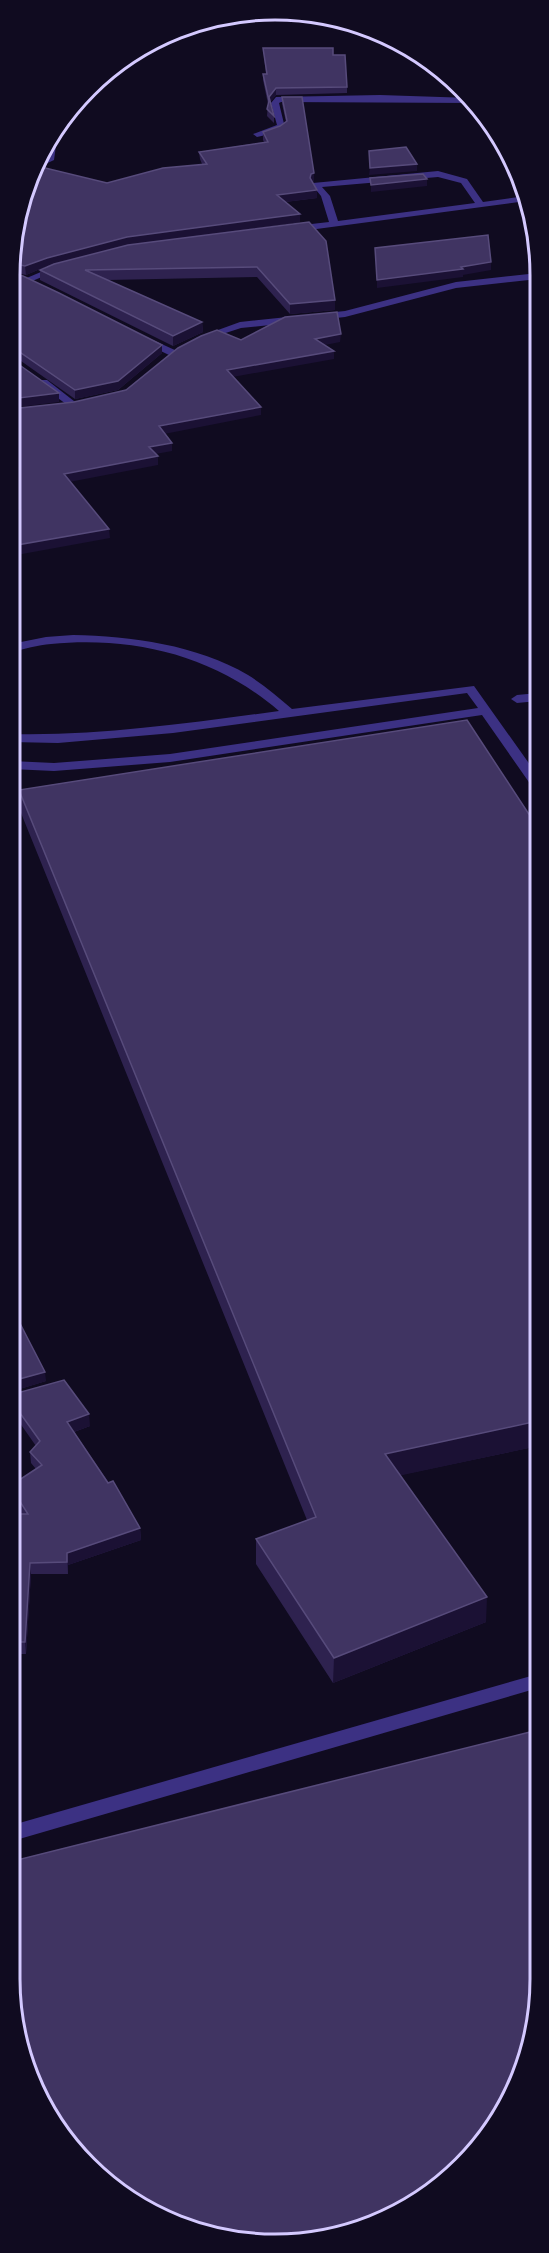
<svg xmlns="http://www.w3.org/2000/svg" width="549" height="2253" viewBox="0 0 549 2253" font-family="Karla,sans-serif">
	<rect width="100%" height="100%" fill="#100b20"/>
	<g fill="none" stroke-linecap="round" stroke-linejoin="round">
		<!-- service -->
		<g fill="#3c3183" fill-rule="evenodd">
			<path d="M73,635c58,1 124,10 175,40 16,10 30,22 44,34l182,-23 64,90v13l-5,-1 -51,-73 -312,47 -116,9 -43,-2v-8l43,2 116,-9 308,-46 -11,-15 -294,40 -115,10 -47,-1v-8c90,2 179,-11 268,-23 -64,-55 -144,-75 -228,-67 -13,1 -27,5 -40,8v-8l35,-7z"/>
			<polygon points="538,693 538,701 517,703 511,699 517,695"/>
			<polygon points="538,1674 538,1688 9,1842 9,1826"/>
		</g>
		<!-- minor -->
		<g fill="#3c3183" fill-rule="evenodd">
			<polygon points="380,95 471,98 474,103 281,102 279,103 285,128 279,132 257,137 253,134 277,125 271,103 276,97"/>
			<polygon points="56,129 58,131 54,160 35,169 37,163 46,159 49,137"/>
			<path d="M438,171l29,8 16,23 42,-6 1,5 -232,31 -5,-3 5,-3 35,-4 -8,-26 -9,-11 1,-2zM438,177l23,6 14,20 -137,18 -8,-25 -8,-9z"/>
			<polygon points="55,266 63,268 30,282 22,280"/>
			<polygon points="538,273 538,279 456,288 345,317 241,328 201,341 196,338 240,322 345,311 456,282"/>
			<polygon points="144,336 177,351 178,353 169,355 140,341 139,339"/>
			<polygon points="39,380 47,380 79,405 70,407 39,384"/>
		</g>
	</g>
	<!-- wall -->
	<g fill="#2e224f">
		<polygon points="263,48 333,55 347,87 347,93 276,95 270,102 274,116 274,123 267,116 268,104 263,80 263,74 266,74"/>
		<polygon points="282,97 314,181 312,182 317,190 317,198 285,202 300,214 300,222 128,245 47,266 26,275 11,272 11,240 43,160 43,168 107,183 202,164 200,159 199,152 264,142 263,140 263,132 280,126 286,122 282,104"/>
		<polygon points="309,222 335,310 290,314 257,277 107,280 202,322 203,332 173,346 40,280 40,270"/>
		<polygon points="11,273 162,345 162,353 118,390 75,399 11,354"/>
		<polygon points="19,790 538,1446 400,1475 486,1622 333,1683 256,1564 256,1539 307,1520 21,813"/>
		<polygon points="10,1304 46,1381 13,1391 10,1384"/>
		<polygon points="10,1395 90,1426 74,1432 140,1528 141,1540 68,1565 68,1574 31,1574 26,1654 9,1654 10,1514 21,1514 11,1498 10,1486 36,1469 31,1463 30,1452 36,1446 10,1409"/>
	</g>
	<!-- shaded-wall -->
	<g fill="#1b1134">
		<polygon points="276,88 276,95 269,104 269,97"/>
		<polygon points="46,140 44,157 38,160 45,142"/>
		<polygon points="417,164 417,171 369,175 370,168"/>
		<polygon points="314,173 314,181 311,182 310,186 311,174"/>
		<polygon points="427,179 427,186 371,192 371,185"/>
		<polygon points="317,190 317,198 277,203 277,195"/>
		<polygon points="300,214 300,222 128,245 47,266 26,275 25,266 47,258 127,237"/>
		<polygon points="491,262 491,270 463,275 463,277 377,288 377,280"/>
		<polygon points="335,300 335,310 290,314 290,304"/>
		<polygon points="202,322 203,332 173,346 173,336"/>
		<polygon points="341,334 340,342 315,347 315,339"/>
		<polygon points="162,345 162,353 118,390 75,399 75,390"/>
		<polygon points="334,351 334,359 227,378 227,370"/>
		<polygon points="59,393 59,402 11,408 11,399"/>
		<polygon points="261,407 261,415 159,435 159,426"/>
		<polygon points="172,443 172,451 150,455 149,447"/>
		<polygon points="158,456 158,465 64,483 64,474"/>
		<polygon points="109,529 110,538 11,556 11,546"/>
		<polygon points="45,1372 46,1381 13,1391 12,1381"/>
		<polygon points="89,1414 90,1426 68,1434 67,1422"/>
		<polygon points="538,1421 538,1446 384,1479 385,1454"/>
		<polygon points="140,1528 141,1540 68,1565 68,1574 67,1553"/>
		<polygon points="30,1563 31,1574 26,1654 25,1642"/>
		<polygon points="487,1597 486,1622 333,1683 334,1658"/>
	</g>
	<!-- building -->
	<g fill="#403462" stroke="#574b7b" stroke-width="1.5">
		<polygon points="263,48 333,48 333,55 345,55 347,87 276,88 269,97 274,116 267,109 269,101 263,74 267,74"/>
		<polygon points="282,97 302,97 314,173 311,174 310,178 317,190 277,195 300,214 127,237 47,258 25,266 11,263 11,240 38,161 43,160 41,167 107,183 163,168 207,164 199,152 268,142 263,132 280,126 287,121"/>
		<polygon points="406,147 417,164 370,168 369,151"/>
		<polygon points="423,174 427,179 371,185 370,178"/>
		<polygon points="309,222 326,241 335,300 290,304 257,267 85,270 202,322 173,336 40,270 54,264 128,245"/>
		<polygon points="488,235 491,262 461,267 463,269 377,280 375,248"/>
		<polygon points="11,273 23,276 59,293 162,345 118,381 75,390 11,346"/>
		<polygon points="337,312 341,334 315,339 334,351 227,370 261,407 159,426 172,443 149,447 158,456 64,474 109,529 11,546 11,409 74,402 126,390 178,348 201,336 217,330 241,340 285,317"/>
		<polygon points="11,359 59,393 11,399"/>
		<polygon points="467,720 538,828 538,1421 385,1454 487,1597 334,1658 256,1539 316,1517 19,790"/>
		<polygon points="10,1304 45,1372 12,1381 10,1377"/>
		<polygon points="64,1380 89,1414 67,1422 108,1483 113,1481 140,1528 67,1553 67,1562 30,1563 25,1642 9,1642 10,1514 28,1514 10,1486 42,1465 30,1452 40,1441 10,1399 10,1395"/>
		<polygon points="538,1730 538,2013 505,2111 436,2189 360,2230 257,2243 157,2217 75,2154 29,2080 9,1978 9,1862"/>
	</g>
	<!-- crop -->
	<path d="M0 0H549V2253H0ZM275 20H275A255 255 0 0 1 530 275V1979A255 255 0 0 1 275 2234H275A255 255 0 0 1 20 1979V275A255 255 0 0 1 275 20Z" fill="#100b20" fill-rule="evenodd"/>
	<path fill="none" stroke="#d4c9ff" stroke-width="3" d="M275 20H275A255 255 0 0 1 530 275V1979A255 255 0 0 1 275 2234H275A255 255 0 0 1 20 1979V275A255 255 0 0 1 275 20Z"/>
</svg>
